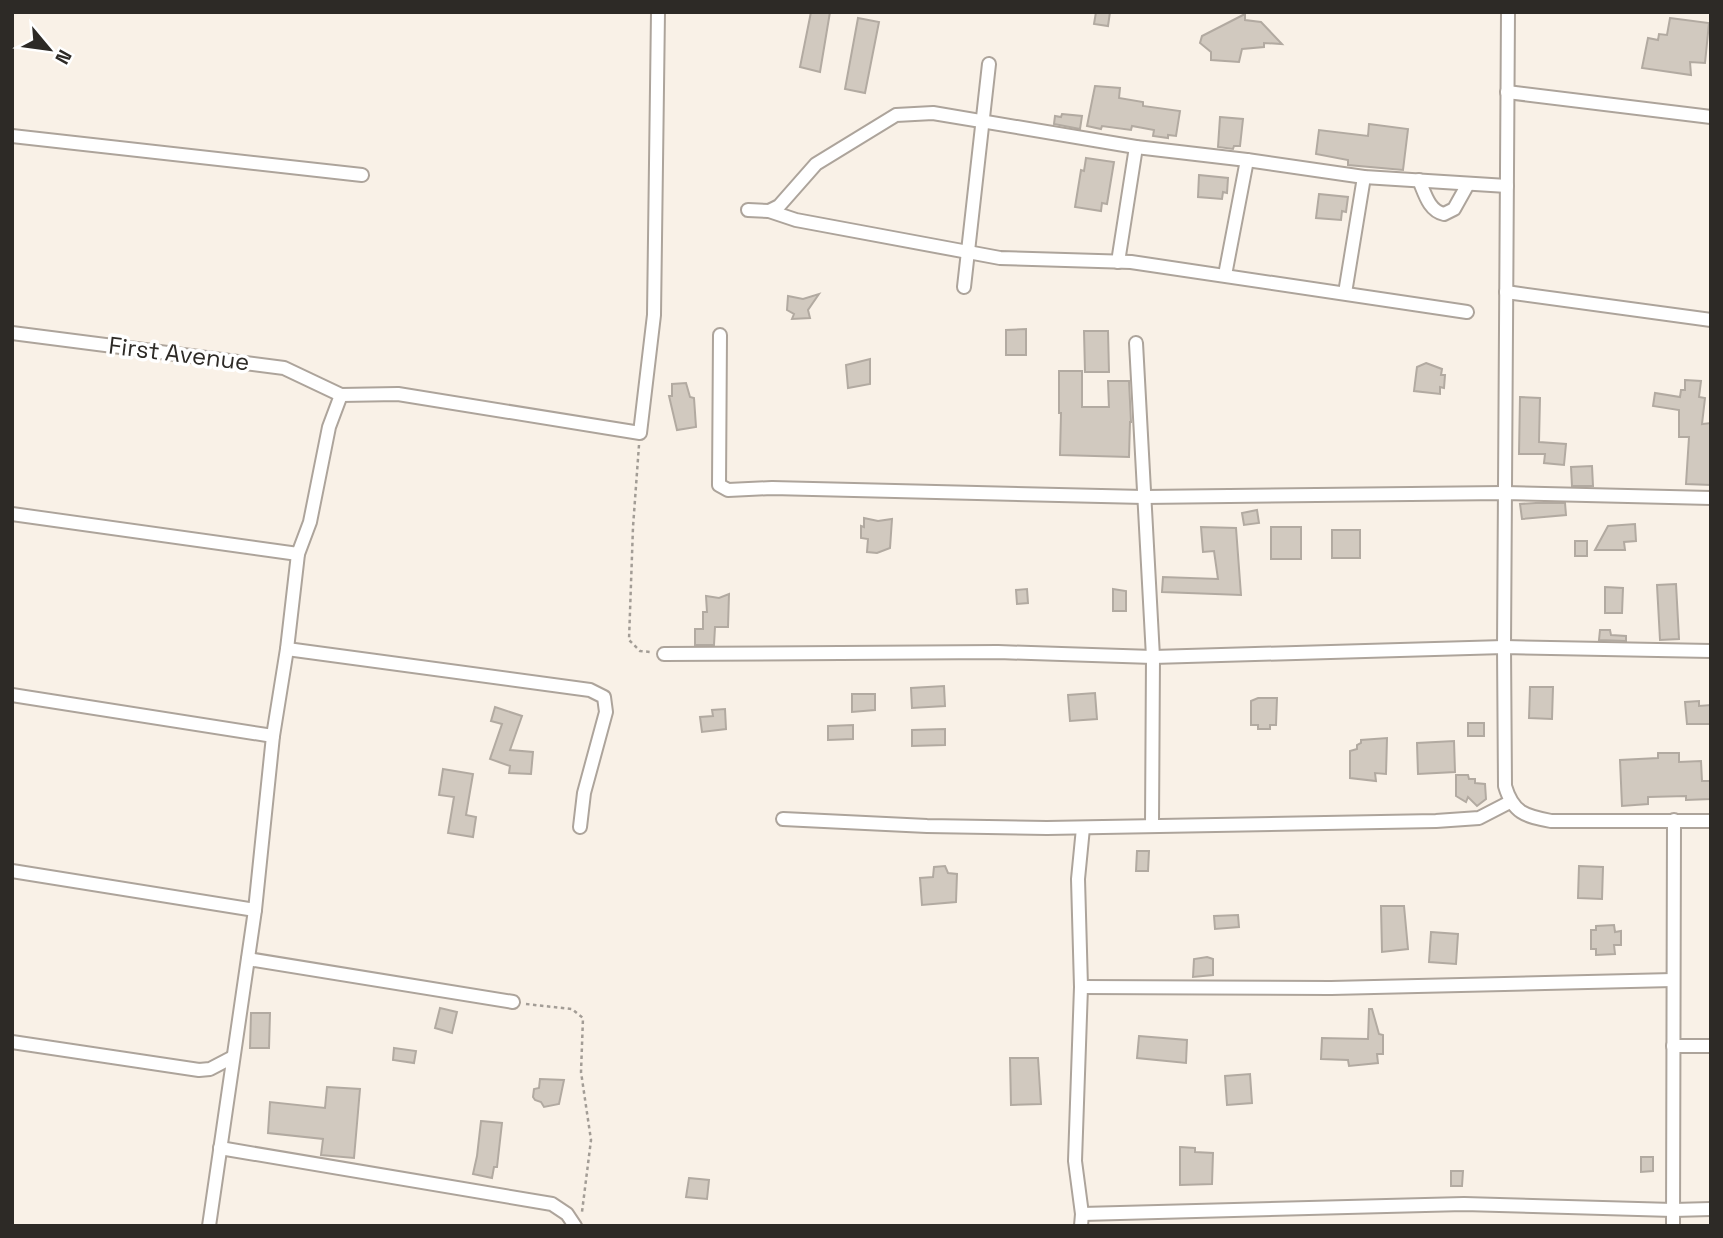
<svg xmlns="http://www.w3.org/2000/svg" width="1723" height="1238" viewBox="0 0 1723 1238" font-family="'Space Grotesk',sans-serif">
	<rect width="100%" height="100%" fill="#f9f1e7"/>
	<!-- building -->
	<g fill="#d1c9bf" stroke="#b2aaa1" stroke-width="2">
		<polygon points="811,12 830,12 820,72 800,67"/>
		<polygon points="1096,12 1110,12 1108,26 1094,24"/>
		<polygon points="1245,14 1245,20 1261,22 1282,44 1264,43 1264,47 1242,49 1239,62 1211,60 1211,52 1200,43 1202,36"/>
		<polygon points="858,18 879,22 865,93 845,89"/>
		<polygon points="1670,18 1709,23 1705,63 1690,62 1691,75 1642,68 1648,38 1658,40 1659,34 1667,35"/>
		<polygon points="1095,86 1120,88 1119,98 1143,102 1143,106 1180,111 1176,136 1168,135 1168,138 1153,136 1154,130 1132,126 1131,130 1102,126 1101,129 1087,126"/>
		<polygon points="1062,114 1082,116 1080,129 1054,124 1055,116 1061,117"/>
		<polygon points="1220,117 1243,119 1240,146 1234,146 1233,149 1218,147"/>
		<polygon points="1369,124 1408,129 1403,170 1348,165 1348,160 1316,154 1319,130 1368,136"/>
		<polygon points="1086,158 1114,162 1107,204 1102,203 1101,211 1075,207 1081,170 1084,171"/>
		<polygon points="1199,175 1228,178 1227,193 1223,192 1222,199 1198,197"/>
		<polygon points="1319,194 1348,197 1346,212 1342,211 1341,220 1316,218"/>
		<polygon points="819,294 808,310 810,318 792,319 794,314 787,310 788,296 803,299"/>
		<polygon points="1026,329 1026,355 1006,355 1006,330"/>
		<polygon points="1084,331 1108,331 1109,372 1085,372"/>
		<polygon points="870,359 870,384 848,388 846,365"/>
		<polygon points="1426,363 1442,369 1441,375 1445,375 1444,388 1440,387 1440,394 1414,391 1417,367"/>
		<polygon points="1059,371 1082,371 1082,407 1109,407 1108,381 1129,381 1131,422 1130,422 1129,457 1060,455 1061,413 1059,413"/>
		<polygon points="1685,380 1701,381 1699,397 1705,398 1702,424 1711,423 1711,485 1686,484 1689,437 1679,437 1679,410 1653,406 1655,393 1680,397 1681,390 1685,390"/>
		<polygon points="686,383 690,397 694,398 696,427 677,430 669,396 672,396 672,384"/>
		<polygon points="1520,397 1540,398 1539,442 1566,444 1564,465 1544,463 1545,454 1519,454"/>
		<polygon points="1592,466 1593,486 1572,486 1571,467"/>
		<polygon points="1536,503 1565,503 1566,515 1522,519 1520,504"/>
		<polygon points="1257,510 1259,523 1244,525 1242,513"/>
		<polygon points="864,518 878,521 892,519 890,548 877,553 867,552 868,539 861,538 861,526 864,527"/>
		<polygon points="1635,524 1636,541 1624,542 1625,550 1595,550 1608,526"/>
		<polygon points="1201,527 1236,528 1241,595 1162,592 1163,577 1218,579 1214,551 1203,552"/>
		<rect x="1271" y="527" width="30" height="32"/>
		<rect x="1332" y="530" width="28" height="28"/>
		<rect x="1575" y="541" width="12" height="15"/>
		<polygon points="1676,584 1679,639 1660,640 1657,585"/>
		<polygon points="1605,587 1623,588 1622,613 1605,613"/>
		<polygon points="1027,589 1028,603 1017,604 1016,590"/>
		<polygon points="1113,589 1126,591 1126,611 1113,611"/>
		<polygon points="729,594 728,627 715,627 714,645 695,645 695,629 703,629 703,612 707,612 706,596 719,598"/>
		<polygon points="1600,630 1610,630 1611,635 1626,636 1626,641 1599,640"/>
		<polygon points="944,686 945,706 912,708 911,688"/>
		<polygon points="1530,687 1553,687 1552,719 1529,718"/>
		<polygon points="1095,693 1097,719 1070,721 1068,695"/>
		<polygon points="852,694 875,694 875,710 852,712"/>
		<polygon points="1258,698 1277,698 1276,725 1270,725 1270,729 1258,729 1258,725 1251,725 1251,701"/>
		<polygon points="1699,701 1699,706 1711,705 1710,724 1687,724 1685,702"/>
		<polygon points="495,707 522,716 510,750 533,752 531,774 509,773 510,766 490,759 502,724 491,721"/>
		<polygon points="725,709 726,729 702,732 700,717 713,716 712,710"/>
		<rect x="1468" y="723" width="16" height="13"/>
		<polygon points="853,725 853,739 828,740 828,726"/>
		<polygon points="945,729 945,745 912,746 912,730"/>
		<polygon points="1387,738 1386,774 1375,773 1376,781 1350,778 1350,751 1357,749 1357,745 1361,743 1361,740"/>
		<polygon points="1454,741 1455,772 1418,774 1417,743"/>
		<polygon points="1658,753 1679,753 1679,762 1701,761 1702,781 1711,781 1711,799 1686,800 1686,796 1648,797 1648,804 1622,806 1620,760 1658,758"/>
		<polygon points="443,769 473,774 466,815 476,817 473,837 448,833 454,797 439,795"/>
		<polygon points="1456,775 1468,775 1469,779 1475,779 1475,783 1485,784 1486,799 1477,806 1468,797 1466,802 1456,796"/>
		<polygon points="1137,851 1149,851 1148,871 1136,871"/>
		<polygon points="945,866 948,873 957,874 956,902 922,905 920,878 933,877 934,867"/>
		<polygon points="1579,866 1603,867 1602,899 1578,898"/>
		<polygon points="1381,906 1404,906 1408,949 1382,952"/>
		<polygon points="1238,915 1239,927 1215,929 1214,916"/>
		<polygon points="1614,925 1615,932 1621,931 1621,945 1614,945 1615,954 1596,955 1596,949 1591,949 1591,930 1596,930 1596,926"/>
		<polygon points="1431,932 1458,934 1456,964 1429,962"/>
		<polygon points="1207,957 1213,959 1213,975 1193,977 1194,959"/>
		<polygon points="440,1008 457,1012 452,1033 435,1028"/>
		<polygon points="1369,1009 1372,1009 1379,1034 1383,1035 1383,1054 1377,1054 1378,1063 1349,1066 1348,1060 1321,1059 1322,1038 1368,1039"/>
		<polygon points="251,1013 270,1013 269,1048 250,1048"/>
		<polygon points="1139,1036 1187,1040 1186,1063 1137,1058"/>
		<polygon points="394,1048 416,1051 414,1063 393,1060"/>
		<polygon points="1010,1058 1038,1058 1041,1104 1011,1105"/>
		<polygon points="1250,1074 1252,1103 1227,1105 1225,1076"/>
		<polygon points="540,1079 564,1080 559,1104 544,1107 541,1102 535,1100 533,1097 534,1089 539,1088"/>
		<polygon points="327,1087 360,1089 354,1158 321,1155 323,1139 268,1133 270,1102 325,1108"/>
		<polygon points="481,1121 502,1123 497,1167 494,1167 492,1178 473,1174 477,1156"/>
		<polygon points="1180,1147 1195,1148 1195,1152 1213,1153 1212,1184 1180,1185"/>
		<polygon points="1641,1157 1653,1157 1653,1171 1641,1172"/>
		<polygon points="1451,1171 1463,1171 1462,1186 1451,1186"/>
		<polygon points="689,1178 709,1180 707,1199 686,1197"/>
	</g>
	<g fill="none" stroke-linecap="round" stroke-linejoin="round">
		<!-- street casing -->
		<g stroke="#ada49b" stroke-width="16">
			<g id="street">
				<path d="M1508,12l-4,635 1,139c8,27 20,30 46,35h160"/>
				<polyline points="1507,92 1711,117"/>
				<polyline points="12,136 362,175"/>
				<path d="M1419,180c6,14 10,31 25,34l10,-5 14,-25"/>
				<polyline points="748,210 769,211 779,206 816,164 896,115 933,113 1136,147 1247,160 1364,177 1507,186"/>
				<polyline points="769,211 796,220 1000,258 1131,262 1467,312"/>
				<polyline points="1118,262 1136,147"/>
				<polyline points="1225,275 1247,160"/>
				<polyline points="964,287 989,64"/>
				<polyline points="1506,292 1711,320"/>
				<polyline points="1345,293 1364,177"/>
				<polyline points="12,333 284,368 341,395 398,394 640,433 654,315 658,12"/>
				<polyline points="720,335 719,485 728,490 772,488 1144,497 1504,493 1711,498"/>
				<polyline points="1136,343 1153,657 1152,825"/>
				<polyline points="12,514 298,554"/>
				<polyline points="287,649 590,690 604,697 606,712 584,793 580,827"/>
				<polyline points="664,654 998,652 1153,657 1504,647 1711,651"/>
				<polyline points="12,695 273,736"/>
				<polyline points="783,819 927,826 1047,828 1436,821 1479,818 1510,802"/>
				<polyline points="12,871 255,910"/>
				<polyline points="248,959 513,1002"/>
				<polyline points="1081,987 1331,988 1673,980"/>
				<polyline points="12,1042 199,1070 210,1069 233,1057"/>
				<polyline points="1673,1046 1711,1046"/>
				<polyline points="220,1148 552,1204 567,1214 575,1226"/>
				<polyline points="1082,1214 1464,1204 1673,1210 1711,1209"/>
				<polyline points="209,1226 255,910 273,736 287,649 298,554 310,522 329,427 341,395"/>
				<polyline points="1081,1226 1082,1214 1075,1161 1081,987 1078,879 1083,828"/>
				<polyline points="1673,1226 1674,820"/>
			</g>
		</g>
		<!-- path -->
		<g stroke="#a39d96" stroke-width="2.5" stroke-dasharray="3.5 3.5" stroke-linecap="butt">
			<polyline points="639,445 633,527 629,640 640,651 650,652"/>
			<polyline points="526,1004 572,1009 583,1018 581,1072 591,1140 582,1212"/>
		</g>
		<!-- street -->
		<use href="#street" stroke="#fff" stroke-width="12"/>
	</g>
	<g text-anchor="middle" stroke-width="7" stroke-linejoin="round" paint-order="stroke">
		<!-- street labels -->
		<g font-size="24" fill="#2d2a26" stroke="#fff">
			<text transform="translate(179 354) rotate(7)" y="8">First Avenue</text>
		</g>
	</g>
	<!-- border -->
	<rect width="1723" height="1238" fill="none" stroke="#2d2a26" stroke-width="28"/>
	<!-- north arrow -->
	<g transform="translate(49 49) rotate(119)" stroke="#ffffff" stroke-width="5" paint-order="stroke">
	<path d="M0-5L12 26L0 18L-12 26Z" fill="#2d2a26"/>
	<text y="-10" font-size="19" font-weight="bold" text-anchor="middle" fill="#2d2a26">N</text>
	</g>
</svg>
